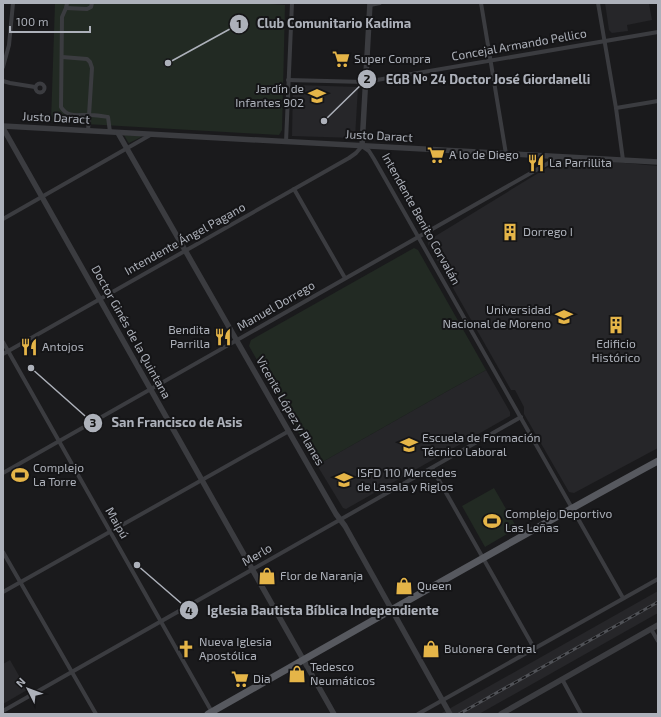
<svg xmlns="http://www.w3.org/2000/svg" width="661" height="717" viewBox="0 0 661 717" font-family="'Exo 2',sans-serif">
	<rect width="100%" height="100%" fill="#1a1a1c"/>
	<!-- built -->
	<g fill="#262629">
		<polygon points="605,3 653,3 649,4 652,20 627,25 628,31 612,33 609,30"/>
		<polygon points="296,85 358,87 355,138 292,136 293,88"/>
		<polygon points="569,158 658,166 658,448 574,493 569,492 524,414 524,407 515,390 511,390 428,244 429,240 558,161"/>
		<polygon points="486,370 510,412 510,416 346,509 343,508 317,465 451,389"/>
		<polygon points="658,591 658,613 479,714 440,714"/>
		<polygon points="10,660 27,690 3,704 3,664"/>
	</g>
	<!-- green -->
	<g fill="#222a23">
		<polygon points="55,3 256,3 285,5 282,130 279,135 51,122"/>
		<polygon points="124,135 141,136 141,137 129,143 128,142"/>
		<polygon points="414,248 418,250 486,370 451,389 317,465 249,346 251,340"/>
		<polygon points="494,488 517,528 485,547 462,506"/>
	</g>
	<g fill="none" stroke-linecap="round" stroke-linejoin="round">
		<!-- minor -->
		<g stroke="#3b3c40" stroke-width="4">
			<path d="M67,3l-1,5 -4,9 -1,90c7,12 19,7 30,8 6,0 11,1 17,2l2,15"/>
			<polyline points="481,3 506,154"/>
			<polyline points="598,3 616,108 623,160"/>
			<polyline points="370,5 380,3"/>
			<polyline points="66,8 87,9 91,7 92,3"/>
			<polyline points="62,57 87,59 90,62 92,68 88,131"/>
			<polyline points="3,67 9,45 13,3"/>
			<polyline points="288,80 365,82 658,32"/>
			<polyline points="3,81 10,83 35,87"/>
			<circle cx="40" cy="88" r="4.5"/>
			<polyline points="616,108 658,101"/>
			<polyline points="286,142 292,3"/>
			<polyline points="294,189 345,278"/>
			<polyline points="3,219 152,134"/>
			<polyline points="3,342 212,712"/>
			<polyline points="3,354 349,158 356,153 362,146 369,151 374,159 623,598"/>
			<polyline points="432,468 534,648"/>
			<polyline points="3,473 559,157"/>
			<polyline points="3,552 96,714"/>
			<polyline points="3,592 289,431"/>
			<polyline points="651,629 658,641"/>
			<polyline points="562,679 581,714"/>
			<polyline points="3,711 521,417"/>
			<polyline points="418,714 658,579"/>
		</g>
		<!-- tertiary -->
		<g stroke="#3b3c40" stroke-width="5.5">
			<polyline points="3,126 658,162"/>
			<polyline points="3,128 334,714"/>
			<polyline points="118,133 336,514 345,526 450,714"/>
			<polyline points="362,146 370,3"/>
			<polyline points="501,714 658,625"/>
		</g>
		<!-- primary -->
		<path stroke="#57595f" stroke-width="7" d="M208,714c150,-85 299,-171 450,-253"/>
		<!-- rail casing -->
		<g stroke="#505257" stroke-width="3">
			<polyline id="rail" points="459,714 658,602"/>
		</g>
		<!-- rail -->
		<use href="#rail" stroke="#151517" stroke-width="1.5" stroke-dasharray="4.5" stroke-linecap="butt"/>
	</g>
	<!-- icons -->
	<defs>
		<g id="supermarket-bare" transform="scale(1.38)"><path d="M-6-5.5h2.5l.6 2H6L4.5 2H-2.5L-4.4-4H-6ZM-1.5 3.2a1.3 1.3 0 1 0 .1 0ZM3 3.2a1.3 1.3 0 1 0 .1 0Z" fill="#e5b548" stroke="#151517" stroke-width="2.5" paint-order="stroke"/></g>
		<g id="school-bare" transform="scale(1.38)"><path d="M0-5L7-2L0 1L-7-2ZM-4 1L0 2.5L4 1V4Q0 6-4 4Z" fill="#e5b548" stroke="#151517" stroke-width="2.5" paint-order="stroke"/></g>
		<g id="restaurant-bare" transform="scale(1.38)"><path d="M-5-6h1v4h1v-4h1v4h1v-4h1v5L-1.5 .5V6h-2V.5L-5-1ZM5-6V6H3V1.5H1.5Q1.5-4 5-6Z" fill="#e5b548" stroke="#151517" stroke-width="2.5" paint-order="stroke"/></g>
		<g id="building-bare" transform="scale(1.38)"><path d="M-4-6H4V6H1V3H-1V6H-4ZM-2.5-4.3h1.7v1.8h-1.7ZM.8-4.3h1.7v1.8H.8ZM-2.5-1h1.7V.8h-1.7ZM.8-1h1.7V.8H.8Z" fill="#e5b548" stroke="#151517" stroke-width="2.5" paint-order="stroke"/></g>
		<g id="university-bare" transform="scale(1.38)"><path d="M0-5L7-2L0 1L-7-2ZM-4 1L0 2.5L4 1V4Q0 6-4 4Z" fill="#e5b548" stroke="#151517" stroke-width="2.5" paint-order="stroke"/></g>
		<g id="stadium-bare" transform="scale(1.38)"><path d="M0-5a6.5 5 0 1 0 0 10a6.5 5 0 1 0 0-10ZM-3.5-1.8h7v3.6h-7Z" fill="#e5b548" stroke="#151517" stroke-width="2.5" paint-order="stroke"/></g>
		<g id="shop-bare" transform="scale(1.38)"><path d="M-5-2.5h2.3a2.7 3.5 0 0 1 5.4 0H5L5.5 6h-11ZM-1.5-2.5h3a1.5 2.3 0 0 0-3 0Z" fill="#e5b548" stroke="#151517" stroke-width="2.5" paint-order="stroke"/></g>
		<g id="church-bare" transform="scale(1.38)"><path d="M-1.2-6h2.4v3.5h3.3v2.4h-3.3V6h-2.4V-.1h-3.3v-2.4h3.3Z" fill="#e5b548" stroke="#151517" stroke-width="2.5" paint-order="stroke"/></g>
	</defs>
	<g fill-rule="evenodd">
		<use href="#supermarket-bare" x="341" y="59"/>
		<use href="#school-bare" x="317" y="96"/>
		<use href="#supermarket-bare" x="436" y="155"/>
		<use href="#restaurant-bare" x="536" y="163"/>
		<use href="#building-bare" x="510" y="232"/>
		<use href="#university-bare" x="564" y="317"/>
		<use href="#building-bare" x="616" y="325"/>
		<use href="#restaurant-bare" x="223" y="337"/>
		<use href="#restaurant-bare" x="29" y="347"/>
		<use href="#university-bare" x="409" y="445"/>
		<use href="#stadium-bare" x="20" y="475"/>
		<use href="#university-bare" x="344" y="480"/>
		<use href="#stadium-bare" x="492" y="521"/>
		<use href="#shop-bare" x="267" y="576"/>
		<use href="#shop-bare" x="404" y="586"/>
		<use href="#church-bare" x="186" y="649"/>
		<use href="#shop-bare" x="431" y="649"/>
		<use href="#shop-bare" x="297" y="674"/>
		<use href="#supermarket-bare" x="240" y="679"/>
	</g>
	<g text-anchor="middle" stroke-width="4" stroke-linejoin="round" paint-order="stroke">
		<!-- street labels -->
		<g font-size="12" fill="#adb1ba" stroke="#151517">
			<text transform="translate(519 45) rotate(-10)" y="4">Concejal Armando Pellico</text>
			<text transform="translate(56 118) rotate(3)" y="4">Justo Daract</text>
			<text transform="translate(379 136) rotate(3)" y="4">Justo Daract</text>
			<text transform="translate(421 219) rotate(61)" y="4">Intendente Benito Corvalán</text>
			<text transform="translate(185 239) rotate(-29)" y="4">Intendente Ángel Pagano</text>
			<text transform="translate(276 306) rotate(-30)" y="4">Manuel Dorrego</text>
			<text transform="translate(131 332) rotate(61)" y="4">Doctor Ginés de la Quintana</text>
			<text transform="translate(290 411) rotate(60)" y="4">Vicente López y Planes</text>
			<text transform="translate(117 523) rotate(60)" y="4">Maipú</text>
			<text transform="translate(257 555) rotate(-30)" y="4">Merlo</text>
		</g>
		<!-- poi labels -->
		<g font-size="12" fill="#adb1ba" stroke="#151517" text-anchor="start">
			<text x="354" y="63">Super Compra</text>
			<text x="304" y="93" text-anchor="end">Jardín de<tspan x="304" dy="14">Infantes 902</tspan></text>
			<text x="449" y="159">A lo de Diego</text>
			<text x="549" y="167">La Parrillita</text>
			<text x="523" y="236">Dorrego I</text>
			<text x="551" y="314" text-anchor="end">Universidad<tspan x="551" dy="14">Nacional de Moreno</tspan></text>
			<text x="210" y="334" text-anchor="end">Bendita<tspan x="210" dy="14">Parrilla</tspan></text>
			<text x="616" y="348" text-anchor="middle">Edificio<tspan x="616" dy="14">Histórico</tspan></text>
			<text x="42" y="351">Antojos</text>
			<text x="422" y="442">Escuela de Formación<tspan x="422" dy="14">Técnico Laboral</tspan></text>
			<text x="33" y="472">Complejo<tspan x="33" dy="14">La Torre</tspan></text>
			<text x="357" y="477">ISFD 110 Mercedes<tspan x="357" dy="14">de Lasala y Riglos</tspan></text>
			<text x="505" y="518">Complejo Deportivo<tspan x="505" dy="14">Las Leñas</tspan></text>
			<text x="280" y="580">Flor de Naranja</text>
			<text x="417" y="590">Queen</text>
			<text x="199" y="646">Nueva Iglesia<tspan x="199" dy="14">Apostólica</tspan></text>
			<text x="444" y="653">Bulonera Central</text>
			<text x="310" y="671">Tedesco<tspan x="310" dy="14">Neumáticos</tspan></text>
			<text x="253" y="683">Dia</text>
		</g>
	</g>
	<!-- callouts -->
	<path fill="none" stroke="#adb1ba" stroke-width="1.5" d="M168 63L239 24M324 121L367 79M31 368L93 423M137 565L189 610"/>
	<g fill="#adb1ba" stroke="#151517" stroke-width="1.5">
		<circle cx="168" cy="63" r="4"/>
		<circle cx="324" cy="121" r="4"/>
		<circle cx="31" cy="368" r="4"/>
		<circle cx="137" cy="565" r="4"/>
		<circle cx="239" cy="24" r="10"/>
		<circle cx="367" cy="79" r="10"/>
		<circle cx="93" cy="423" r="10"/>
		<circle cx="189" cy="610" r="10"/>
	</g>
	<g font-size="12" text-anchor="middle" font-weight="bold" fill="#111">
		<text x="239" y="28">1</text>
		<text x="367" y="83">2</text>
		<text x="93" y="427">3</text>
		<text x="189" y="615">4</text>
	</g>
	<g font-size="13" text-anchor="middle" font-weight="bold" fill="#adb1ba" stroke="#151517" stroke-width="4" stroke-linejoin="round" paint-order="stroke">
		<text x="334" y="28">Club Comunitario Kadima</text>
		<text x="488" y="84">EGB Nº 24 Doctor José Giordanelli</text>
		<text x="177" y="427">San Francisco de Asis</text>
		<text x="323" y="615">Iglesia Bautista Bíblica Independiente</text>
	</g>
	<!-- border -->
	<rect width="661" height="717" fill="none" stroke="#adb1ba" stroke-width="8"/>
	<!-- north arrow -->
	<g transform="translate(28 689) rotate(312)" stroke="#151517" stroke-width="3" paint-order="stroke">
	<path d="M0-3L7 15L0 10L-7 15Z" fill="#adb1ba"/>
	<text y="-6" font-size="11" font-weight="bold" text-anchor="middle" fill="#adb1ba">N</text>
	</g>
	<!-- scale -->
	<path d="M10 26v6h80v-6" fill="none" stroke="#adb1ba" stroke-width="2"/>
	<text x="16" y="26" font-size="12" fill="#adb1ba" stroke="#151517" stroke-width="3" paint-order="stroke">100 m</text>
</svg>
